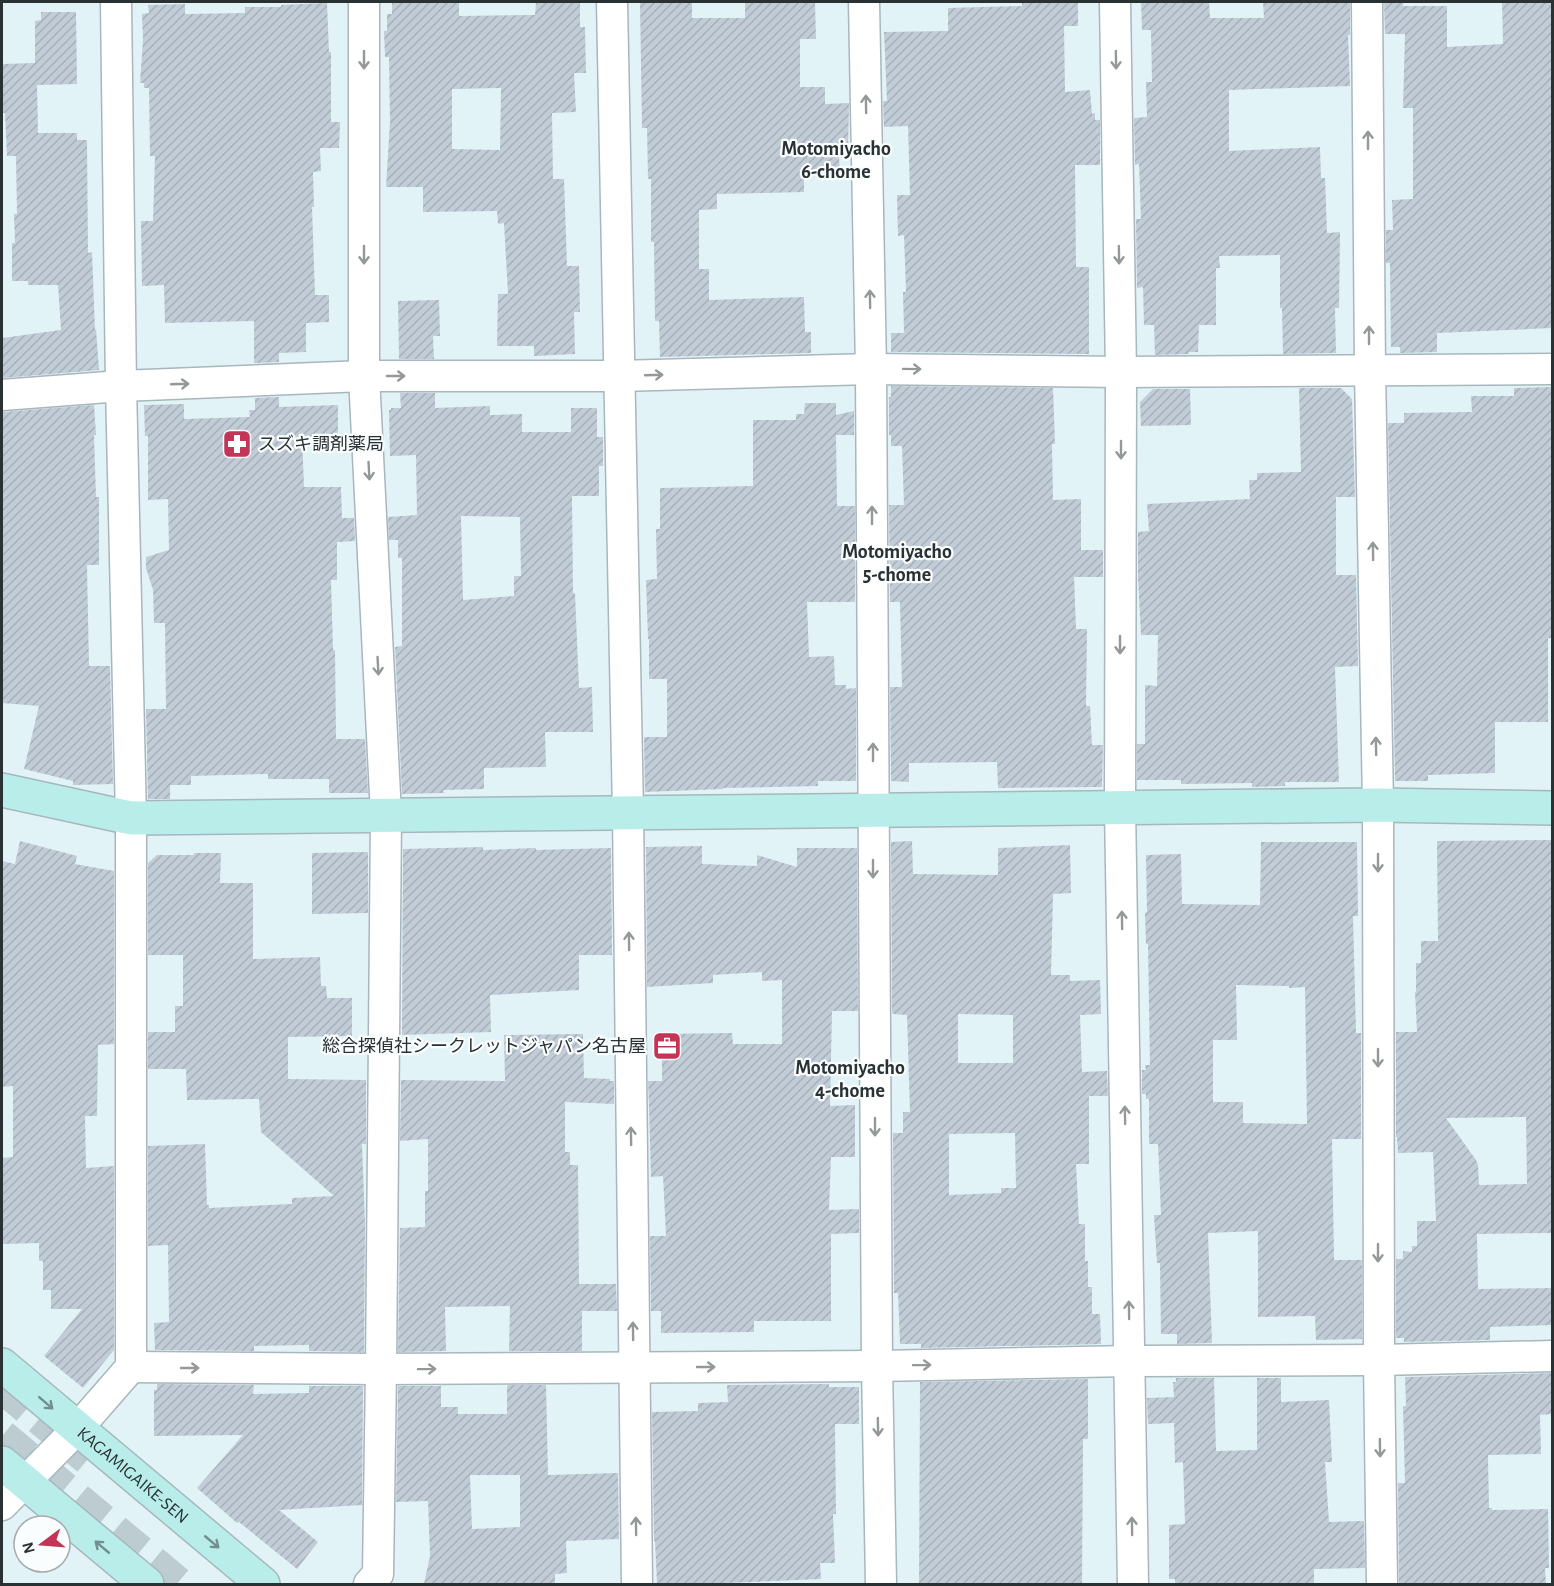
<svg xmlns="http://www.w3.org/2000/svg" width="1554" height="1586" viewBox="0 0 1554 1586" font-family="'Alegreya Sans','Noto Sans JP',sans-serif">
	<defs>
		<pattern id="building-hatch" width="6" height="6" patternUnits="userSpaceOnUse" patternTransform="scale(1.5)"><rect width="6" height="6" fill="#c1ccd7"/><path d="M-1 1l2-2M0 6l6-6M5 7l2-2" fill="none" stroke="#a6b0b9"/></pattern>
	</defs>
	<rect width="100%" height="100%" fill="#e2f3f8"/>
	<!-- building -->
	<g fill="url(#building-hatch)" fill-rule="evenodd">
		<path d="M422,2h37v14l76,-1 1,-13h44v25h5l1,46h-12l2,39 -24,1 1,66h11l3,87h12l1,46h-6l1,42 -41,2v-10h-37l1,-52h10l-4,-71 -6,1 -1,-13 -74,1v-25h-37l4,-65 -1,-65h-4l-1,-26h3v-17h5v-11zM501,88l-1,62 -48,-1v-60z"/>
		<polygon points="745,2 815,2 816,39 800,39 800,87 825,87 825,104 849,103 848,156 839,156 840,175 804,176 804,192 717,194 717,209 699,210 699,269 709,269 709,300 804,297 805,332 811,332 811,353 660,357 659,321 655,321 654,242 651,242 651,179 648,179 647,128 642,128 640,3 692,3 692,18 745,18"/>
		<polygon points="1022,2 1078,2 1078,26 1064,26 1065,92 1090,90 1092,114 1095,113 1095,120 1100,120 1100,165 1075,165 1076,267 1089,267 1089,354 891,352 891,333 904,333 903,292 906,292 904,235 898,236 897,195 910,195 908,126 884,127 883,101 887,101 884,32 948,31 948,8 1022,6"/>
		<polygon points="1141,2 1209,2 1210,18 1264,18 1263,2 1350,2 1350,35 1348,35 1350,86 1229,90 1229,151 1320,147 1321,178 1325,178 1327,233 1340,232 1339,308 1335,308 1336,353 1283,354 1282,308 1280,308 1280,255 1219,256 1220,268 1216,268 1216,325 1199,325 1198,352 1189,352 1189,354 1155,355 1154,325 1144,325 1143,287 1137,288 1136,219 1141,219 1139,164 1135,165 1134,118 1147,117 1146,82 1152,82 1151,30 1142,30"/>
		<polygon points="1384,2 1403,2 1403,6 1447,6 1447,47 1503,44 1502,2 1552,2 1552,328 1437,333 1437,352 1400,353 1400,347 1391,347 1390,263 1386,263 1386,230 1393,230 1392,200 1413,199 1413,108 1403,108 1405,34 1385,34"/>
		<polygon points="327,3 329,52 331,52 331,122 340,122 339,148 320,148 321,171 313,172 314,207 312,207 315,295 329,295 329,322 306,323 306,352 279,353 279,362 254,363 254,321 165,323 164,285 142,286 141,221 153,221 155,156 150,156 149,88 144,88 144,83 140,83 143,40 142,14 149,13 148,5 185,4 185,14 245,13 245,7 281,7 281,5"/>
		<polygon points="41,12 76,12 77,84 37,85 38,133 77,133 77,140 87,140 88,253 92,252 95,330 96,329 99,370 2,378 2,338 61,330 58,285 28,285 28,281 12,281 12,243 15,243 14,214 17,214 16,156 7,156 5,113 2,113 2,64 35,63 35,21 41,20"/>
		<polygon points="439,300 440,336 433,336 434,359 399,359 398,301"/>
		<polygon points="891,386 1053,388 1055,444 1052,444 1053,500 1081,499 1081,550 1103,550 1103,577 1074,577 1076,629 1087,629 1086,706 1090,706 1092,745 1103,745 1102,787 998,788 997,762 909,763 909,782 891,781 890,687 902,687 900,602 890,602 889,505 904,505 902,446 891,446 891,435 889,435 889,397 891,397"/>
		<polygon points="1552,387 1552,638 1548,638 1548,722 1495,722 1495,773 1428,775 1428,781 1395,781 1388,423 1404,423 1404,413 1472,412 1471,396 1514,396 1514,388"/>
		<polygon points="1299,388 1341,388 1352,399 1355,497 1336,497 1336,575 1356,575 1358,666 1335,667 1339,782 1285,782 1285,786 1252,787 1252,783 1181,784 1181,780 1137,780 1137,744 1145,744 1145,685 1157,686 1158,635 1141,635 1138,577 1138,532 1149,531 1147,504 1250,499 1249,480 1257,480 1257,473 1301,472"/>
		<polygon points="1153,389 1190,389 1191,425 1141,426 1140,402"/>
		<path d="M400,393h35v15l55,-2v9l32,-1v18h49v-24h26v29h6v29h-4v30h-27l1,97h2l4,95 13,-1 1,45h-48l1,35 -62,1v21l-41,1 1,3 -42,1 -7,-147 7,-1v-88h-4v-18h-9l-1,-23 29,-2 -1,-60 -26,1 -1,-46h2v-2h10zM461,516l59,1 1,59h-7v20l-51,4z"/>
		<polygon points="279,397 279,407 338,405 338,436 302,437 304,487 341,487 342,518 354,518 355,541 337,542 337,580 331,580 333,650 335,650 336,739 365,739 368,793 329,793 329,779 268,779 268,774 191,776 191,785 170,785 170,799 148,799 146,709 166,709 165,623 154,623 153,590 146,568 146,557 169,550 168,499 148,500 148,436 145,436 144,405 184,404 184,419 250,417 249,410 255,410 255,398"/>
		<polygon points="805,403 836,403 836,415 854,411 854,435 836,435 837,506 855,506 855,602 807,602 809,657 834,656 835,685 846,685 846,689 856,688 856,781 818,781 818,786 723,788 723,789 645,792 644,737 667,737 667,679 649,679 649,639 648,639 646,580 657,579 656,529 660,529 660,488 753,486 753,420 796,420 796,414 804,414"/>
		<polygon points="94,405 96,435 94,435 96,497 99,497 99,565 87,565 89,666 110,666 113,784 73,785 73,781 24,769 39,706 2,703 2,412"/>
		<path d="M1552,840v393l-75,1 1,55 74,-1v37l-62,2v13l-86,2v-4h-8v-79h7v-8l9,1v-6h5v-25h19l-3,-69 -35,1 -1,-16h-1v-105h21l-2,-40h1v-29h5v-22h17l-1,-100zM1526,1117l1,67 -48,1 -1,-20 -2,-5 -30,-42z"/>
		<polygon points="20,841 77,856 75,864 114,871 114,1044 98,1045 97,1116 85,1116 86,1168 114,1166 114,1350 83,1388 44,1356 82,1309 51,1309 51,1290 43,1290 43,1261 39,1261 39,1243 2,1244 2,1158 13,1157 13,1086 2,1087 2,861 15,864"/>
		<path d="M912,841l1,33 85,1v-27l72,-3 1,48 -18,1 -2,81h19v6l30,-1 1,34 -21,1 2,57 25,-1 1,25h-19v68h-13l3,60h6v37h3v26h4v27h8l1,30 -180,4v-4h-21l-2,-51h-4l-1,-160h10v-21h7l-3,-97 -14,-1 -1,-3 -1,-169zM958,1014l55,1v48h-55zM1015,1133l1,55h-15v5l-52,2v-61z"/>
		<path d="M1261,842h96l1,74h-5l3,117h5v106h-29l2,121h28v79l-46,1 -1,-24 -57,1v-86l-50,2 4,110 -35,1v-10h-16l-1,-71h-3l-3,-48h7l-3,-71h-9v-45h-3v-5h-4v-24h4l-1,-5h5l-2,-121h-2l-1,-31 2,-1 -1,-57 35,-1 1,50 78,1zM1236,985l53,1v2l16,-1 2,137 -64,-1v-21h-30v-62h24z"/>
		<polygon points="702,846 702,864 757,866 757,855 797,867 797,848 857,848 858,1011 832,1011 830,1106 855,1105 855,1157 831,1157 829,1210 859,1209 859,1233 831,1234 831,1321 754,1321 754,1332 661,1333 661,1311 651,1311 650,1236 666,1236 663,1176 651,1177 649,1105 648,1081 662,1081 662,1034 732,1033 733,1044 782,1044 782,980 762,981 762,972 713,975 713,983 647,987 646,847"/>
		<polygon points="483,847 483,850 536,848 536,850 611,848 612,955 579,955 579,990 490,995 491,1032 402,1035 403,849"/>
		<polygon points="368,852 368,913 312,914 312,853"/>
		<polygon points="194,853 221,853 220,883 253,883 253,959 320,957 321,986 326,986 327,998 352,998 352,1036 288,1037 288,1079 366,1080 366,1144 362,1144 365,1224 364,1352 309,1351 309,1345 254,1346 254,1351 155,1350 154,1323 169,1322 168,1245 148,1246 148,1146 205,1144 207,1205 209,1205 209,1208 292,1204 292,1198 334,1196 261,1132 259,1099 187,1100 186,1069 148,1069 148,1032 175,1032 175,1006 183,1006 183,955 148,955 148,863 157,855 194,855"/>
		<polygon points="583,1034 584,1078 610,1079 610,1081 614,1081 614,1104 565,1102 565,1152 570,1152 570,1165 578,1165 579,1284 616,1284 617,1311 582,1311 582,1351 509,1351 510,1306 445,1307 446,1351 398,1352 400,1228 425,1227 425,1191 428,1191 428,1139 400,1141 401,1080 505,1081 504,1035"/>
		<polygon points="1552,1373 1552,1414 1540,1415 1541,1454 1488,1455 1489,1508 1492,1508 1492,1510 1548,1509 1549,1568 1545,1568 1546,1584 1399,1584 1398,1483 1405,1483 1403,1406 1406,1406 1405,1377"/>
		<polygon points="1176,1378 1214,1378 1216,1451 1257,1450 1257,1378 1281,1378 1281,1402 1329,1400 1332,1462 1325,1462 1329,1522 1364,1521 1365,1568 1314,1569 1314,1584 1175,1584 1175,1579 1169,1579 1169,1525 1185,1524 1183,1462 1175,1463 1174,1423 1148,1424 1147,1398 1174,1397 1173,1382 1176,1382"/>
		<polygon points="1088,1379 1088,1439 1083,1439 1082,1584 919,1584 920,1382"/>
		<polygon points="157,1384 254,1385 253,1394 309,1393 309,1386 363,1386 362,1505 279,1510 318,1542 297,1569 239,1522 237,1523 197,1488 243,1435 154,1436 154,1390 157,1390"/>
		<polygon points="829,1384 829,1387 859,1387 859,1424 835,1424 836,1514 833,1514 835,1563 820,1563 821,1579 725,1583 725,1584 657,1584 655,1541 654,1541 652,1412 698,1411 698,1403 728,1402 727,1385"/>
		<path d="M509,1385h37l2,90 70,-2 1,66 -53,2 1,32 -12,1v10h-131l6,-28 -2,-55 -32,1 2,-116h43v21h17v7h49v-28zM470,1475h50v52l-48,2z"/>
	</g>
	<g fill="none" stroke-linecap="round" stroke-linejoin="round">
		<!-- highway-tunnel -->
		<g stroke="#bdccd1" stroke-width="33" stroke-dasharray="33 16" stroke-linecap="butt">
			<polyline points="2,1387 88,1459"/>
			<polyline points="2,1436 179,1584"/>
		</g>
		<!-- street casing -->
		<g stroke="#a7b7bc" stroke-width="33">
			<g id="street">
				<polyline points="364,2 364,376 386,815 381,1369 378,1574 369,1584"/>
				<polyline points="612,2 628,813 637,1584"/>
				<polyline points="864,2 871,369 877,1366 881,1584"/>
				<polyline points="1115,2 1121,372 1120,808 1133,1584"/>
				<polyline points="1367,2 1370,371 1378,805 1379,1360 1382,1584"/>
				<polyline points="2,395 121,386 364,376 619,376 871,369 1121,372 1552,369"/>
				<polyline points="131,1367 381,1369 877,1366 1130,1361 1379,1360 1552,1356"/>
				<polyline points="2,1505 77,1429 131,1367 131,818 121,386 116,2"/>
			</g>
		</g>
		<!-- secondary casing -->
		<g stroke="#a7b7bc" stroke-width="36">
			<g id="secondary">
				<polyline points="2,790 131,818 1378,805 1552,808"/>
				<path id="s1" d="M2,1365l261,219"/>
				<polyline points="2,1463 147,1584"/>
			</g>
		</g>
		<!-- street -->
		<use href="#street" stroke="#fff" stroke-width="30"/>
		<!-- secondary -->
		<use href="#secondary" stroke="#b8edea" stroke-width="33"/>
	</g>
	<!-- one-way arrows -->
	<defs><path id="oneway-shaft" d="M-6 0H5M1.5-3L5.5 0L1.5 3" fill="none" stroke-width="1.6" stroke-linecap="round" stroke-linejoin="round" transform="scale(1.5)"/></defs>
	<g stroke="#949899">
		<use href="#oneway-shaft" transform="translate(364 60) rotate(90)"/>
		<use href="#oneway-shaft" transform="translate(1116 60) rotate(89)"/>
		<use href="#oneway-shaft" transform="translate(866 104) rotate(-91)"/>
		<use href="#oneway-shaft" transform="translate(1368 140) rotate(-90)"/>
		<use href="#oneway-shaft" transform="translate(364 255) rotate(90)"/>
		<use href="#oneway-shaft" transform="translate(1119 255) rotate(89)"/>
		<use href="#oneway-shaft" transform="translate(870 299) rotate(-91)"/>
		<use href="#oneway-shaft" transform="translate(1369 335) rotate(-90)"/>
		<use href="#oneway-shaft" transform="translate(912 369) rotate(1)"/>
		<use href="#oneway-shaft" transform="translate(654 375) rotate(-2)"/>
		<use href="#oneway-shaft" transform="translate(396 376)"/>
		<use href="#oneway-shaft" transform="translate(180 384) rotate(-2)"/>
		<use href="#oneway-shaft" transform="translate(1121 450) rotate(90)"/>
		<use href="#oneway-shaft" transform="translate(369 471) rotate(87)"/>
		<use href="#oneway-shaft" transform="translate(872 515) rotate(-90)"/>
		<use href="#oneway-shaft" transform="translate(1373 551) rotate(-91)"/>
		<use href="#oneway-shaft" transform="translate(1120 645) rotate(90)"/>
		<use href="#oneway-shaft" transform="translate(378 666) rotate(87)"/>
		<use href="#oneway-shaft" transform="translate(1376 746) rotate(-91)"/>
		<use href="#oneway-shaft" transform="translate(873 752) rotate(-90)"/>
		<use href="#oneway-shaft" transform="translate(1378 863) rotate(90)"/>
		<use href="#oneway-shaft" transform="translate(873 869) rotate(90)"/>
		<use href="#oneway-shaft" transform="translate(1122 920) rotate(-91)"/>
		<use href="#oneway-shaft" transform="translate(629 941) rotate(-91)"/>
		<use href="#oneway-shaft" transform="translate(1378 1058) rotate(90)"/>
		<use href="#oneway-shaft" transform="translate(1125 1115) rotate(-91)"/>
		<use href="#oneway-shaft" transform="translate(875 1127) rotate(90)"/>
		<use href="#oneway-shaft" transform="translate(631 1136) rotate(-91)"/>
		<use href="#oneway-shaft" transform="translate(1378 1253) rotate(90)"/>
		<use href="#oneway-shaft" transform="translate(1129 1310) rotate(-91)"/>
		<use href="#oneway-shaft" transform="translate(633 1331) rotate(-91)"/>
		<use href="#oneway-shaft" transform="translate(922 1365) rotate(-1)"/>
		<use href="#oneway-shaft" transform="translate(706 1367)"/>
		<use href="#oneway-shaft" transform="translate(190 1368)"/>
		<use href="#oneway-shaft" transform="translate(427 1369) rotate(-1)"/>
		<use href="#oneway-shaft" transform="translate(878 1427) rotate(89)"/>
		<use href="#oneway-shaft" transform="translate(1380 1448) rotate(89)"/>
		<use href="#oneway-shaft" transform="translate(636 1526) rotate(-91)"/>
		<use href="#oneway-shaft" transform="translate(1132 1526) rotate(-91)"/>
	</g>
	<g stroke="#718f8e">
		<use href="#oneway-shaft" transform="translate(46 1403) rotate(41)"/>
		<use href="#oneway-shaft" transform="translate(212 1542) rotate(40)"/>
		<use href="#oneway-shaft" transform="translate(102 1547) rotate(-140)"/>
	</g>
	<!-- icons -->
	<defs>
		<g id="pharmacy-square" transform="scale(1.5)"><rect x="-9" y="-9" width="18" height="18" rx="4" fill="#c33457" stroke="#fafdfe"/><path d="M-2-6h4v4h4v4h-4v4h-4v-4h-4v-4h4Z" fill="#fff"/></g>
		<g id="office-square" transform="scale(1.5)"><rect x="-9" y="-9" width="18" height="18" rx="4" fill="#c33457" stroke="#fafdfe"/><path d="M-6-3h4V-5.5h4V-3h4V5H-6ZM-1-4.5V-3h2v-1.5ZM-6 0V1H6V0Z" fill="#fff"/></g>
	</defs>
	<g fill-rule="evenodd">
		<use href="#pharmacy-square" x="237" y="444"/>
		<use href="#office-square" x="667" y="1046"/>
	</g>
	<g text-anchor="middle" stroke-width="4.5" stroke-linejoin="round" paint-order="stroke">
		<!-- poi labels -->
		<g font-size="18" fill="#2a3133" stroke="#fafdfe" text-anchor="start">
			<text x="258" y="450">スズキ調剤薬局</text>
			<text x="646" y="1052" text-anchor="end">総合探偵社シークレットジャパン名古屋</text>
		</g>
		<!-- street labels -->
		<g font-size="18" fill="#2a3133" stroke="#fafdfe">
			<text dy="6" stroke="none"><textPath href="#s1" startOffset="171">KAGAMIGAIKE-SEN</textPath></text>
		</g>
		<!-- neighbourhood labels -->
		<g font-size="20" font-weight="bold" fill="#2a3133" stroke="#fafdfe">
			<text x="836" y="155">Motomiyacho<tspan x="836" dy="23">6-chome</tspan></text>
			<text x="897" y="558">Motomiyacho<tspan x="897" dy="23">5-chome</tspan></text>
			<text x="850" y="1074">Motomiyacho<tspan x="850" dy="23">4-chome</tspan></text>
		</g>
	</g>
	<!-- border -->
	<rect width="1554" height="1586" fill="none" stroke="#2a3133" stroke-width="6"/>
	<!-- north arrow -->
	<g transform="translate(42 1544) rotate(254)"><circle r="28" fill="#fafdfe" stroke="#a7abad" stroke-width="1.5"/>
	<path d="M0-4.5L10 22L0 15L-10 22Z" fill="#c33457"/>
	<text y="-9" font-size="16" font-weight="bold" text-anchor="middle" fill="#2a3133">N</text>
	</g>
</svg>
